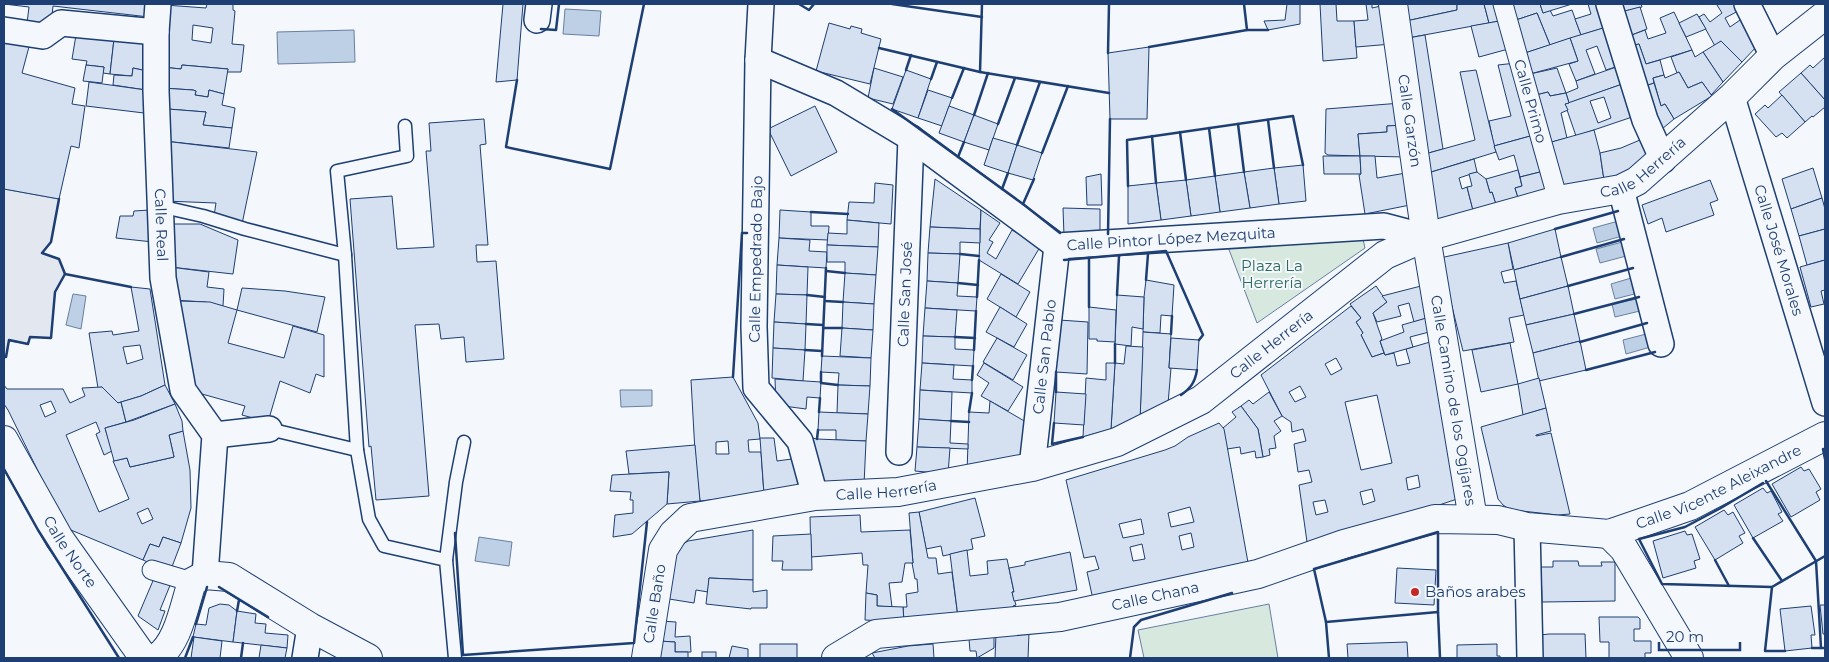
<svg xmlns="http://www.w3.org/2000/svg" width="1829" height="662" viewBox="0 0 1829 662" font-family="Montserrat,sans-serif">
	<rect width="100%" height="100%" fill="#f4f7fb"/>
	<!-- green -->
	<g fill="#d7e8df" stroke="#687fa3">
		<polygon points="1362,235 1365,248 1257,323 1228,247"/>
		<polygon points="1269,604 1278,658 1144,658 1138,630"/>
	</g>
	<!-- parking -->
	<polygon fill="#e3e8f0" stroke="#687fa3" points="4,189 59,199 51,242 42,253 59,259 65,274 55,292 51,338 30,337 28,344 9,341 6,357 4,357"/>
	<!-- water -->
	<g fill="#bed0e5" stroke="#687fa3">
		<polygon points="565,9 601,11 599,36 563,34"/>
		<polygon points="354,30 355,62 278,64 277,32"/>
		<polygon points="1622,220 1626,235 1597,243 1593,228"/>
		<polygon points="1626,241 1630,255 1600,263 1596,249"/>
		<polygon points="1638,276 1642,292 1615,299 1611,284"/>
		<polygon points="73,294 86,296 81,329 66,325"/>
		<polygon points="1641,298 1644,310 1615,317 1612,304"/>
		<polygon points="1650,333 1654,346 1626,354 1623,340"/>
		<polygon points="620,390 652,390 652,406 621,407"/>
		<polygon points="479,537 512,542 509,566 475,561"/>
	</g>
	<!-- building -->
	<g fill="#d5e0f0" stroke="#1d3f73" fill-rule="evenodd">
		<polygon points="4,4 151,4 149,17 53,6 51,25 27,23 29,7"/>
		<path d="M207,4h26v6l2,1 -3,33 12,1 -3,27h-14l1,-3 -46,-4 -1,4 -19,-2 3,-62 41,3zM193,25l20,3 -2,15 -19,-3z"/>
		<polygon points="503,4 523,4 517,80 496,82"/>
		<polygon points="1287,4 1305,4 1300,4 1300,24 1268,30 1264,21 1285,20"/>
		<polygon points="1320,4 1336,4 1337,21 1354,21 1357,58 1323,61"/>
		<polygon points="1366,4 1372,4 1372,8 1385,5 1392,44 1356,47 1354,21 1368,20"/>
		<polygon points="1403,4 1457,4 1457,10 1406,21"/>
		<polygon points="1457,4 1484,4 1489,23 1408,38 1406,21 1457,10"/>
		<polygon points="1484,4 1500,4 1505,20 1489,23"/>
		<polygon points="1511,4 1540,4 1543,13 1550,10 1553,16 1572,10 1581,35 1550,45 1537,13 1516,20"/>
		<polygon points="1540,4 1572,4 1543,13"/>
		<polygon points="1588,4 1606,4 1613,25 1581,35 1575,19 1591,14"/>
		<polygon points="1614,4 1641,4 1642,7 1617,13"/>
		<polygon points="1719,4 1737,4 1740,10 1725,18 1730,27 1743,18 1758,45 1742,62 1721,41 1715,46 1699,17 1704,14 1710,22 1722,13 1717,5"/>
		<polygon points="1640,7 1647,29 1624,38 1617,13"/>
		<polygon points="1674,12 1692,50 1646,64 1639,44 1626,47 1624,38 1645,30 1648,39 1666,33 1660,18"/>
		<polygon points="1537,13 1550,45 1525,53 1516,20"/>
		<polygon points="1697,14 1706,29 1686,37 1679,23"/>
		<polygon points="1505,20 1512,48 1479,57 1471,26"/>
		<polygon points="829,23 850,29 851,26 862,29 861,33 881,39 870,84 816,71"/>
		<polygon points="1613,25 1625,64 1606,70 1597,46 1586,50 1595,74 1576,81 1569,64 1578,61 1570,38"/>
		<polygon points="76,35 114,39 110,74 103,73 104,67 86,65 87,61 72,59"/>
		<polygon points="1425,35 1443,149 1425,154 1408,38"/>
		<polygon points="1570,38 1578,61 1530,74 1525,53"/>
		<polygon points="4,39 30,43 22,73 75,88 72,104 85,106 79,148 71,146 59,199 4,189"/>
		<polygon points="114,39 150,42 147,71 133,68 132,76 110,74"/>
		<polygon points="1721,41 1742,62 1723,82 1703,52"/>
		<polygon points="1639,44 1646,64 1660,60 1664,75 1653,78 1654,83 1640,88 1626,47"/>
		<polygon points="1149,47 1147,119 1110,119 1108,53"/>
		<polygon points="1692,50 1695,57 1703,52 1723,82 1711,95 1702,82 1688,88 1679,72 1677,73 1671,57"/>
		<polygon points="1825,57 1825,100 1801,73 1810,65 1813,68"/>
		<polygon points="1516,63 1534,135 1494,146 1489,121 1511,116 1498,65"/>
		<polygon points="1625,64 1631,81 1569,103 1566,93 1578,88 1576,81"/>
		<polygon points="86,65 104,67 102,83 83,81"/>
		<polygon points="182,65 228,69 224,94 209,90 208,97 195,95 196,91 193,90 162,88 162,67 181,69"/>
		<polygon points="133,68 147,71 146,90 113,85 114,75 132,76"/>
		<polygon points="874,68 903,77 893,104 868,98"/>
		<polygon points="1557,68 1566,93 1550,96 1548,92 1536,95 1530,74"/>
		<polygon points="906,70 931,79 918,118 892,109"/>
		<polygon points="1476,70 1496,152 1428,173 1425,154 1475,140 1460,72"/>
		<polygon points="1679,72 1688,88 1702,82 1712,96 1674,119 1665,104 1661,106 1653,78 1664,75 1665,78"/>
		<polygon points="1801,73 1825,100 1825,107 1813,117 1812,116 1805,122 1779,92"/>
		<path d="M1631,81l10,33 -65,22 -11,-32zM1604,97l7,21 -13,5 -8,-22z"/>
		<polygon points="89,82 146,90 144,113 86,106"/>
		<polygon points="1654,83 1661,106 1665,104 1674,119 1656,134 1640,88"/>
		<polygon points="162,88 193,90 196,91 195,95 208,97 209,90 224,94 222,105 235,108 232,128 203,125 206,112 168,109"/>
		<polygon points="928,90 952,98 942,126 918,118"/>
		<polygon points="1548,92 1550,96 1566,93 1569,103 1565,104 1568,110 1561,113 1567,138 1548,143 1536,95"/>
		<polygon points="1782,95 1805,122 1787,138 1782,133 1776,137 1755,114 1765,105 1768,108"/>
		<polygon points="1401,103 1403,125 1387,126 1387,132 1358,134 1360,156 1328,155 1325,153 1326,109"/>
		<polygon points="815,106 837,152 791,176 768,129"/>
		<polygon points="949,106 974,115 964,142 939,133"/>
		<polygon points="168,109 206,112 203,125 232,128 229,148 164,141"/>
		<polygon points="974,115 998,124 989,150 964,142"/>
		<polygon points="484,119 486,144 480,145 488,245 476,245 477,262 496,261 504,359 466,362 464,337 441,339 439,324 415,325 429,496 376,500 371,446 369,447 350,199 392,196 397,249 434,247 426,151 431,151 429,123"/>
		<polygon points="1403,125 1406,157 1360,156 1358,134 1387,132 1387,126"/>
		<polygon points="1594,130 1600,153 1604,180 1561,190 1548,143"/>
		<polygon points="1534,135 1544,171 1520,177 1514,155 1499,160 1494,146"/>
		<polygon points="1647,137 1654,156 1628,175 1604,180 1600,153 1621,148"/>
		<polygon points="993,138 1017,145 1008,173 984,165"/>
		<polygon points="164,141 257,152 242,224 214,216 216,203 164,201"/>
		<polygon points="1017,145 1042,153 1033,180 1008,173"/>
		<polygon points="1323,156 1360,156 1361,174 1324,174"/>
		<polygon points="1360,156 1375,156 1377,178 1406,173 1410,205 1365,214 1359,175 1361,174"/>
		<polygon points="1474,159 1477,172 1459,178 1462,189 1467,187 1475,218 1436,228 1428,173"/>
		<polygon points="1303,165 1306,201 1279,204 1274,168"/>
		<polygon points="1274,168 1279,204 1250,208 1244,172"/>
		<polygon points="1813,168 1822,198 1791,209 1782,179"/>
		<polygon points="1518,170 1522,186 1515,188 1520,204 1498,211 1492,192 1490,193 1486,179"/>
		<polygon points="1544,171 1550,195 1520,204 1515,188 1522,186 1520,177"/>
		<polygon points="1244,172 1250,208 1220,212 1215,176"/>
		<polygon points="1477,172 1486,179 1490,193 1492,192 1498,211 1475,218 1467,187 1472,186 1469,174"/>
		<polygon points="1101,174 1102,205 1087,205 1086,177"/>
		<polygon points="1215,176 1220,212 1191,216 1186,180"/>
		<polygon points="935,179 981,210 980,229 930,227"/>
		<polygon points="1186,180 1191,216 1161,220 1156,183"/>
		<polygon points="1710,180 1718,200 1710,203 1714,215 1666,232 1662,218 1648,224 1642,205"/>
		<polygon points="875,183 893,185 891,224 847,220 849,202 874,203"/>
		<polygon points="1156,183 1161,220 1128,224 1128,186"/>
		<polygon points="1822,198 1825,209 1825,229 1799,236 1791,209"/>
		<polygon points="1063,208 1100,209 1100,236 1064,236"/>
		<polygon points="150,210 153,242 116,238 120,216 133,216 134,211"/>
		<polygon points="780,210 811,212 811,226 829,226 828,240 779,238"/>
		<polygon points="981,210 1000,223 989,240 993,242 987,253 996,259 1012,230 1040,247 1018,284 979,260"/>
		<polygon points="847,220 879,223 878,247 827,245 828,233 847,234"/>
		<polygon points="170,224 200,224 238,240 233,274 170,267"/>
		<polygon points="930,227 980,229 980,243 960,242 960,254 928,253"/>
		<polygon points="1555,229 1561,257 1514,270 1508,243"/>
		<polygon points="1825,229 1825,260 1807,265 1799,236"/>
		<polygon points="779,238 810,240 809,251 827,252 826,268 777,265"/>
		<polygon points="1508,243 1513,269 1501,272 1504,283 1516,281 1524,315 1509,318 1514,342 1463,351 1440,258"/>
		<polygon points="827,245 878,247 876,275 845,273 845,262 827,262"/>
		<polygon points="928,253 960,254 958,283 927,281"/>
		<polygon points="1561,257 1568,286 1520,299 1514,270"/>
		<polygon points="1825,260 1825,290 1821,291 1824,304 1811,307 1800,267"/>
		<polygon points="777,265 808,267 807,295 776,294"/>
		<polygon points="170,267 209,272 207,287 224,289 223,306 205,302 173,300"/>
		<polygon points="845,273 876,275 874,304 843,302"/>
		<polygon points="1001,274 1030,292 1016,317 987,299"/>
		<polygon points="1146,280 1174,285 1172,316 1161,315 1160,333 1143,332 1144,297"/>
		<polygon points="927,281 958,283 957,296 977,297 976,311 925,308"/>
		<polygon points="1376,286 1387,302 1373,313 1382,339 1380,341 1384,353 1372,357 1361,335 1363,333 1356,322 1361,318 1350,304"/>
		<polygon points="1421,286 1430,317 1414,322 1409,303 1398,306 1401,316 1377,322 1373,313 1387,302 1382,296"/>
		<polygon points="1568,286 1574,314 1526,325 1520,299"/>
		<path d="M131,287l19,2 15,96 -24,11 -23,7 -16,-16 -4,1 -9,-55 23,-2 1,4 26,-4zM140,345l3,14 -16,5 -4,-17z"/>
		<polygon points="242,288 285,291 325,297 317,332 237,310"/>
		<polygon points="776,294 807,295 806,324 774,322"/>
		<polygon points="1117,295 1144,297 1143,329 1132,327 1131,346 1115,344"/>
		<polygon points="178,301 210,302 237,310 228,343 284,358 293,326 324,335 324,377 316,374 310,393 280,381 268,422 242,415 245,406 184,389"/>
		<polygon points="843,302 874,304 873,330 842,328"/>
		<path d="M1351,306l10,12 -5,4 7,11 -2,2 11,22 12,-4 1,2 9,-2 3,13 13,-3 -4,-14 24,-7 9,37 -3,1 16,70 14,46 -158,53 -9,-64 13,-3 -3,-12 -11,2 -4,-28 12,-3 -3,-12 -11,3 -1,-10 -9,-6 -21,-41zM1336,358l6,11 -11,6 -6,-11zM1300,386l6,11 -11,5 -6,-10zM1377,395l15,68 -31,7 -16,-68zM1418,475l2,12 -12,3 -2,-12zM1372,489l3,12 -12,4 -3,-13zM1325,500l3,12 -12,3 -3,-13z"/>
		<polygon points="1000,307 1027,324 1014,347 986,332"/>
		<polygon points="1089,307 1116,310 1115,342 1097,341 1097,339 1089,339"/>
		<polygon points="925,308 957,310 955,337 923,336"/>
		<polygon points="1574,314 1580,341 1533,353 1526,325"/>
		<polygon points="1430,317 1433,331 1410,337 1413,347 1385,355 1380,341 1404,332 1402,325"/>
		<polygon points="1059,320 1088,322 1087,374 1056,372"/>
		<polygon points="774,322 806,324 805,350 773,348"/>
		<polygon points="842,328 873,330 871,358 840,356"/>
		<polygon points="1143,332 1171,334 1169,368 1171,368 1168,404 1140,420"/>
		<polygon points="923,336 955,337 955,349 974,350 973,366 922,363"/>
		<polygon points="997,338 1027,355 1013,380 983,362"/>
		<polygon points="1171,338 1199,340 1197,370 1169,368"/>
		<polygon points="1580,341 1586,370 1539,381 1533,353"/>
		<polygon points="1510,343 1518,384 1481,392 1472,350"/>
		<polygon points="1126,346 1143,347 1140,420 1111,429 1115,363 1124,364"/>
		<polygon points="773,348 805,350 803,381 772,378"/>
		<polygon points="822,356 871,358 870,386 838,385 839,373 821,372"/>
		<polygon points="922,363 954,365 953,379 972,380 972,393 920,390"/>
		<polygon points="984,363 1023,387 1008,411 981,396 989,383 977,375"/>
		<polygon points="1106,363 1115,363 1111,429 1083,437 1086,378 1106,380"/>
		<path d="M733,377l25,46 2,16 -12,1 1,12h12l3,42 -64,7 -4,-31 -5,-90zM728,441l1,13h-13v-12z"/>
		<polygon points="1539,378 1546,408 1523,415 1518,384"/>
		<polygon points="775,379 821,382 820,398 807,397 806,409 776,405"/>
		<path d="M4,385l3,4h56l7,14 15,-7 -3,-8 20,-1 16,16 3,-1 5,20 -21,6 7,23 -8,4 -8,-21 4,-2 -4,-10 -30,13 33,77 30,-13 -16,-38 14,-3 3,9 44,-10 -5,-22 14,-4 7,39 1,38 -10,35 -18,-6 -4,10 -9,-3 -7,16 -77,-32 -58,-118 -4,-6zM51,401l5,11 -11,5 -5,-12zM148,508l5,11 -11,5 -5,-11z"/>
		<polygon points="165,385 175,404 126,422 121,402 141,396"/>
		<polygon points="838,385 870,386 868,414 837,413"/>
		<polygon points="920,390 952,392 951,421 919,419"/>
		<polygon points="1056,392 1086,394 1084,425 1054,423"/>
		<polygon points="1269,392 1282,416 1274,421 1281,431 1274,436 1276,448 1269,449 1270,455 1263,457 1258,429 1241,406 1249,400 1253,404"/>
		<polygon points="990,401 1026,422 1025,463 967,473 969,412 989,413"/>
		<polygon points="175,404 182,421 183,431 169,435 174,457 130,467 127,458 114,461 105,428 134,420"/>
		<polygon points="1241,406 1258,429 1263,457 1256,458 1255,451 1241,454 1240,447 1227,449 1223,428 1236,417 1232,412"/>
		<polygon points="1546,408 1551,431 1536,435 1536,436 1551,433 1570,514 1558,515 1522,511 1509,509 1503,505 1498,499 1481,427"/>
		<polygon points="819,412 868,414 866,441 836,440 836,430 818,430"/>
		<polygon points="919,419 951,421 950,443 968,444 968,449 917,447"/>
		<path d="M1219,423l5,6 25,139 -155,36 -7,-32 12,-3 -4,-13 -11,2 -18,-78 99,-30 10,-4 13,-9zM1190,507l4,15 -23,5 -3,-14zM1141,519l3,15 -21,4 -4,-14zM1191,533l3,14 -12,3 -3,-14zM1142,544l3,15 -12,2 -3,-14z"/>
		<polygon points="802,436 817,439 866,441 864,485 817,486"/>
		<polygon points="760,438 774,438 777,461 799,458 807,489 764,494"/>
		<polygon points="695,445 700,501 667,504 669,472 629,474 626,451"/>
		<polygon points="917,447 950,448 948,474 915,471"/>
		<polygon points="1801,467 1804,471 1809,469 1821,489 1816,492 1820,500 1791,517 1772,484"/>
		<polygon points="669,472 667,504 632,534 613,537 615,515 633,513 633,500 630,500 631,492 610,491 612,475"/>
		<polygon points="1763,488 1767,493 1771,491 1782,512 1778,514 1783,521 1753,538 1734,505"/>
		<polygon points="975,498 985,536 971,539 973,549 943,556 941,546 926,549 919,512"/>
		<polygon points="1724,510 1728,515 1733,512 1745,533 1739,536 1743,543 1715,560 1695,527"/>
		<polygon points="919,512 928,558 936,558 938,574 952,572 958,617 904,622 903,607 907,607 906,594 918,592 917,579 915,579 912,563 913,563 909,513"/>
		<polygon points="860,515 861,532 910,530 913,563 905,563 902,582 889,583 892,607 877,606 877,595 866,593 868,565 863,565 862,553 811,557 810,517"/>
		<polygon points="753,530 753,580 709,578 708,592 696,590 694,603 663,598 676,549 683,544 688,541"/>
		<polygon points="1685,531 1687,535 1692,534 1700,559 1694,561 1696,568 1663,578 1653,541"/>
		<polygon points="811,534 812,570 782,570 783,561 772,561 773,536"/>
		<polygon points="163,537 181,543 170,572 143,560 150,544 159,547"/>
		<polygon points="967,550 970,576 988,574 987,561 1007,559 1014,592 1012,592 1016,605 1013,606 1015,614 958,617 950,554"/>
		<polygon points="1070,552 1077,590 1014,601 1012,592 1014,592 1009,568 1025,565 1025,562"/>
		<polygon points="1553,561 1578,561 1579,566 1602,566 1601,562 1615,562 1615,601 1542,602 1541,567 1553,567"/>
		<polygon points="1397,568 1436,570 1434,605 1395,603"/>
		<polygon points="155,576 171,583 160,610 165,611 158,630 138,616"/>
		<polygon points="709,578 753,580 753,592 767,590 767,608 751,608 751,609 706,604"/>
		<polygon points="866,593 877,595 877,606 903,607 904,622 865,620"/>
		<polygon points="220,604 229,605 237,611 233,642 193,637 196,624 206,625 209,608"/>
		<polygon points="1820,605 1825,605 1825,634 1823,634"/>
		<polygon points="1811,606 1815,635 1811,635 1812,648 1785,651 1780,609"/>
		<polygon points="237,611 256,614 255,623 266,624 265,633 288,635 287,648 233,642"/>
		<polygon points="1599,617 1638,617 1640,619 1640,629 1634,629 1634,641 1651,641 1651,653 1645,653 1645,658 1609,658 1609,642 1600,642"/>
		<polygon points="661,621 676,622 675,637 690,636 691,652 675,652 675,642 659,641"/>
		<polygon points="1029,633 1028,658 995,658 996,634"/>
		<polygon points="1549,634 1585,634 1586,658 1540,658 1540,635"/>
		<polygon points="994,636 994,648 977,658 976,651 970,651 969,639"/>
		<polygon points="194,637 222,641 220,658 191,658"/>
		<polygon points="659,641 675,642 675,652 688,652 688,658 658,658"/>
		<polygon points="1407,642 1408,658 1348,658 1347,644"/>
		<rect x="760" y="644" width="37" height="14"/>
		<polygon points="933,644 934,658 875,658 872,653 908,646"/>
		<polygon points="1497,644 1497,656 1500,656 1500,658 1457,658 1457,645"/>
		<polygon points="261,645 287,648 285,658 259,658"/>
		<polygon points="732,646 748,649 748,658 729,658"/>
		<rect x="702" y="652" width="14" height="6"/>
	</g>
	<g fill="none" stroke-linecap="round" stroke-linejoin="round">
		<!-- service casing -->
		<g stroke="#1d3f73" stroke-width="15">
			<g id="service">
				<polyline points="159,206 203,216 245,229 345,255 357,450 369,519 384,546 446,560 455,658"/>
				<polyline points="345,255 337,171 407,156 405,126"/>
				<polyline points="269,429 357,450"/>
				<polyline points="446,560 456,482 464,442"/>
			</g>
		</g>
		<!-- pedestrian casing -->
		<g stroke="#1d3f73" stroke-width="21">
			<g id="pedestrian">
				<path id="s1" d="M1503,4l55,196"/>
				<polyline points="152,570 192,582"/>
			</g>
		</g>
		<!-- minor casing -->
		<g stroke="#1d3f73" stroke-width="28">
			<g id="minor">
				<path id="s2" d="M158,4l-2,28v59l7,187 20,112 32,45 -10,140"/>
				<polyline points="761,4 758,60 754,327 756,388 800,441 815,496"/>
				<polyline points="1609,4 1645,120 1663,160"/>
				<polyline points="1747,4 1773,56"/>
				<polyline points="537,20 539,4"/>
				<polyline points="4,30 43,36 61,23 156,32"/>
				<path id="s3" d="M758,60l78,33 75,45 146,108 327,-20 42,11"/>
				<path id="s4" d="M1732,97l93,306"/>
				<polyline points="1621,189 1661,344"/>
				<polyline points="215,435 269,429"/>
				<path id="s5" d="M899,452l12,-314"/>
				<path id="s6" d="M1032,467l25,-221"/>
				<polyline points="1527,527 1530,658"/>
				<polyline points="305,658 310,627"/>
			</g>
		</g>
		<!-- tertiary casing -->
		<g stroke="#1d3f73" stroke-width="30">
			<g id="tertiary">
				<path id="s7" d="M1393,4l33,233 47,282"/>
				<path id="s8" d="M4,440l55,98 85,120"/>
				<polyline points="1609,534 1624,549 1689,658"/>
				<path d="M156,658c22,-13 28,-52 36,-76l13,-7 24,2 81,50 58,31"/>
				<path id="s9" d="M646,658l17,-108 10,-16 17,-16 125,-22 83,-4 134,-25 85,-25 84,-42 184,-145 41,-18 132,-37 63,-11 16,-8 95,-84 41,-41 52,-41"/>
				<path id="s10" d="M836,658l40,-24 184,-17 198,-43 86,-30 91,-25 63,1 29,7 82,7 81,-28 135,-70"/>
			</g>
		</g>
		<!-- service -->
		<use href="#service" stroke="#f4f7fb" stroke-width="12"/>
		<!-- pedestrian -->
		<use href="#pedestrian" stroke="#f4f7fb" stroke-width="19"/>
		<!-- minor -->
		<use href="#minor" stroke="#f4f7fb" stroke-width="25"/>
		<!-- tertiary -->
		<use href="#tertiary" stroke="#f4f7fb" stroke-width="28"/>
		<!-- wall -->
		<g stroke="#1d3f73" stroke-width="2.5">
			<polyline points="799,4 809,10 814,4"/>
			<polyline points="892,4 982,17"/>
			<polyline points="982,4 980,72 1109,93"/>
			<polyline points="1244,4 1247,30 1268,30"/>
			<polyline points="541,29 556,30 559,4"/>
			<polyline points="1149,47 1247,30"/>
			<polyline points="879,48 980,72"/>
			<polyline points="1108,53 1109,4"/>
			<polyline points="906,70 911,55"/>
			<polyline points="931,79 937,62"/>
			<polyline points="517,80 506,147 610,169 644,4"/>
			<polyline points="952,98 964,68"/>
			<polyline points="892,109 1023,204"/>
			<polyline points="974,115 988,73"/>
			<polyline points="1268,120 1274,168"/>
			<polyline points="998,124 1015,78"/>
			<polyline points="1238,124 1244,172"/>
			<polyline points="1209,128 1215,176"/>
			<polyline points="1180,132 1186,180"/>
			<polyline points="1152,136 1156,183"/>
			<polyline points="1017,145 1040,82"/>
			<polyline points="1042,153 1068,86"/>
			<polyline points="958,157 964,142"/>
			<polyline points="1034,179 1023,204 1060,233"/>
			<polyline points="1128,186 1127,140 1293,116 1303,165"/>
			<polyline points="1002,189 1008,173"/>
			<polyline points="59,199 51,242 42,253 59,259 65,274"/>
			<polyline points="811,212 848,214"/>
			<polyline points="1555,229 1618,211"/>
			<polyline points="1108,234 1110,119"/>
			<polyline points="960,254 979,256"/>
			<polyline points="1561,257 1624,239"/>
			<polyline points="1064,260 1166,251 1203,335 1199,340"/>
			<polyline points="826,271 845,273"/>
			<polyline points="1146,280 1148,254"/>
			<polyline points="958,283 978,285"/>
			<polyline points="1568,286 1633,268"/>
			<polyline points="807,295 825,297"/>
			<polyline points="1117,295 1119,256"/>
			<polyline points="977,297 979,260"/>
			<polyline points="825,301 843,302"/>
			<polyline points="1089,307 1089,258"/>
			<polyline points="1574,314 1639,297"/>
			<polyline points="806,324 823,325"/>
			<polyline points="823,328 842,328"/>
			<polyline points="1171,334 1172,316"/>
			<polyline points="955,337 975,338"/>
			<polyline points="1580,342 1647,323"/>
			<polyline points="805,350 822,351"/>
			<polyline points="974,350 976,311"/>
			<polyline points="822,356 826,268"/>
			<polyline points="4,357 6,357 9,340 28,344 30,337 51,338 55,292 65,274 131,287"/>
			<polyline points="1115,363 1115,344"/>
			<polyline points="1586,370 1655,352"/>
			<polyline points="733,377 742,233 747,233"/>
			<polyline points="972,380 973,366"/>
			<polyline points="821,382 821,372"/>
			<polyline points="821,383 838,385"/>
			<polyline points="1056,392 1056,372"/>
			<path d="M1181,395c10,-7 14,-13 16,-25"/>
			<polyline points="819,412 820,398"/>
			<polyline points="969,412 972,393"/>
			<polyline points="951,421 969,422"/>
			<polyline points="1054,423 1052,444 1083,437"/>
			<polyline points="817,439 818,430"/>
			<polyline points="1823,449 1825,459"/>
			<polyline points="4,469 38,530 119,658"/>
			<polyline points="1766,481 1816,561 1821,648"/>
			<polyline points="1763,483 1719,509 1685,527 1639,539 1662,584 1772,587 1765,651 1785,651"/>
			<polyline points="455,533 463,655 634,643 647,522"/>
			<polyline points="1753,538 1782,581"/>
			<polyline points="1715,560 1729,586"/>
			<polyline points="219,587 268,617"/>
			<polyline points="1772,587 1825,556"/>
			<polyline points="237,611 239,600"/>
			<polyline points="1326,622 1314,569 1438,532 1438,612"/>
			<polyline points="196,624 207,587"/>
			<polyline points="1812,648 1825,648"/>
			<polyline points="185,658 193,637"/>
			<polyline points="241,658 243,643"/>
			<polyline points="1130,658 1134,627 1141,620 1232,593"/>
			<polyline points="1329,658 1326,622 1438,612 1440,658"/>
		</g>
	</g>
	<!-- markers -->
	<circle fill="#c62828" stroke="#f4f7fb" stroke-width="2" cx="1415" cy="592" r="5"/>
	<g text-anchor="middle" stroke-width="4" stroke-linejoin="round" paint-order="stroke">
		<!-- street labels -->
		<g font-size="15" fill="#1d3f73" stroke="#f4f7fb">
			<text dy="5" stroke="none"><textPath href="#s1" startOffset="101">Calle Primo</textPath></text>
			<text dy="5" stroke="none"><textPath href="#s7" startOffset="118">Calle Garzón</textPath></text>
			<text dy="5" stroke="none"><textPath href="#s9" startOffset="1190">Calle Herrería</textPath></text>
			<text dy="5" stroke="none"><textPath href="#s2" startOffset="221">Calle Real</textPath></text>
			<text dy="5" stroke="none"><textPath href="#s3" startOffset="468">Calle Pintor López Mezquita</textPath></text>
			<text dy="5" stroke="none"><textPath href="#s4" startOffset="160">Calle José Morales</textPath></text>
			<text transform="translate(756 259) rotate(-89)" y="5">Calle Empedrado Bajo</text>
			<text dy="5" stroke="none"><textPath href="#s5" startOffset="158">Calle San José</textPath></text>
			<text dy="5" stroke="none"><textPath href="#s9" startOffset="770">Calle Herrería</textPath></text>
			<text dy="5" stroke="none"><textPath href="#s6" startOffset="111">Calle San Pablo</textPath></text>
			<text dy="5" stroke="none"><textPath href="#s7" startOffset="401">Calle Camino de los Ogíjares</textPath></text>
			<text dy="5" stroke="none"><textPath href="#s10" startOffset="914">Calle Vicente Aleixandre</textPath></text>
			<text dy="5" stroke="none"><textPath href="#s9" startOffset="350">Calle Herrería</textPath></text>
			<text dy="5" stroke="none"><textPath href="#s8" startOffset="130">Calle Norte</textPath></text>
			<text dy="5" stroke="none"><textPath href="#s10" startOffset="329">Calle Chana</textPath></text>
			<text dy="5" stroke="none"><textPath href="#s9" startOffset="55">Calle Baño</textPath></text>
		</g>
		<!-- park labels -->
		<g font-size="15" fill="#2c6c60" stroke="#f4f7fb">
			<text x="1272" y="271">Plaza La<tspan x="1272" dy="17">Herrería</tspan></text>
		</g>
		<!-- poi labels -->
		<g font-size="15" fill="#1d3f73" stroke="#f4f7fb" text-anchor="start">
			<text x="1425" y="597">Baños arabes</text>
		</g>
	</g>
	<!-- border -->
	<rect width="1829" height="662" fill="none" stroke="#1d3f73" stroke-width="10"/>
	<!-- scale -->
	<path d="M1659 642v8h81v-8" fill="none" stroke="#1d3f73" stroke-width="2.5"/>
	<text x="1666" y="642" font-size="15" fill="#1d3f73" stroke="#f4f7fb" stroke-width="4" paint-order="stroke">20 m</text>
</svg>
